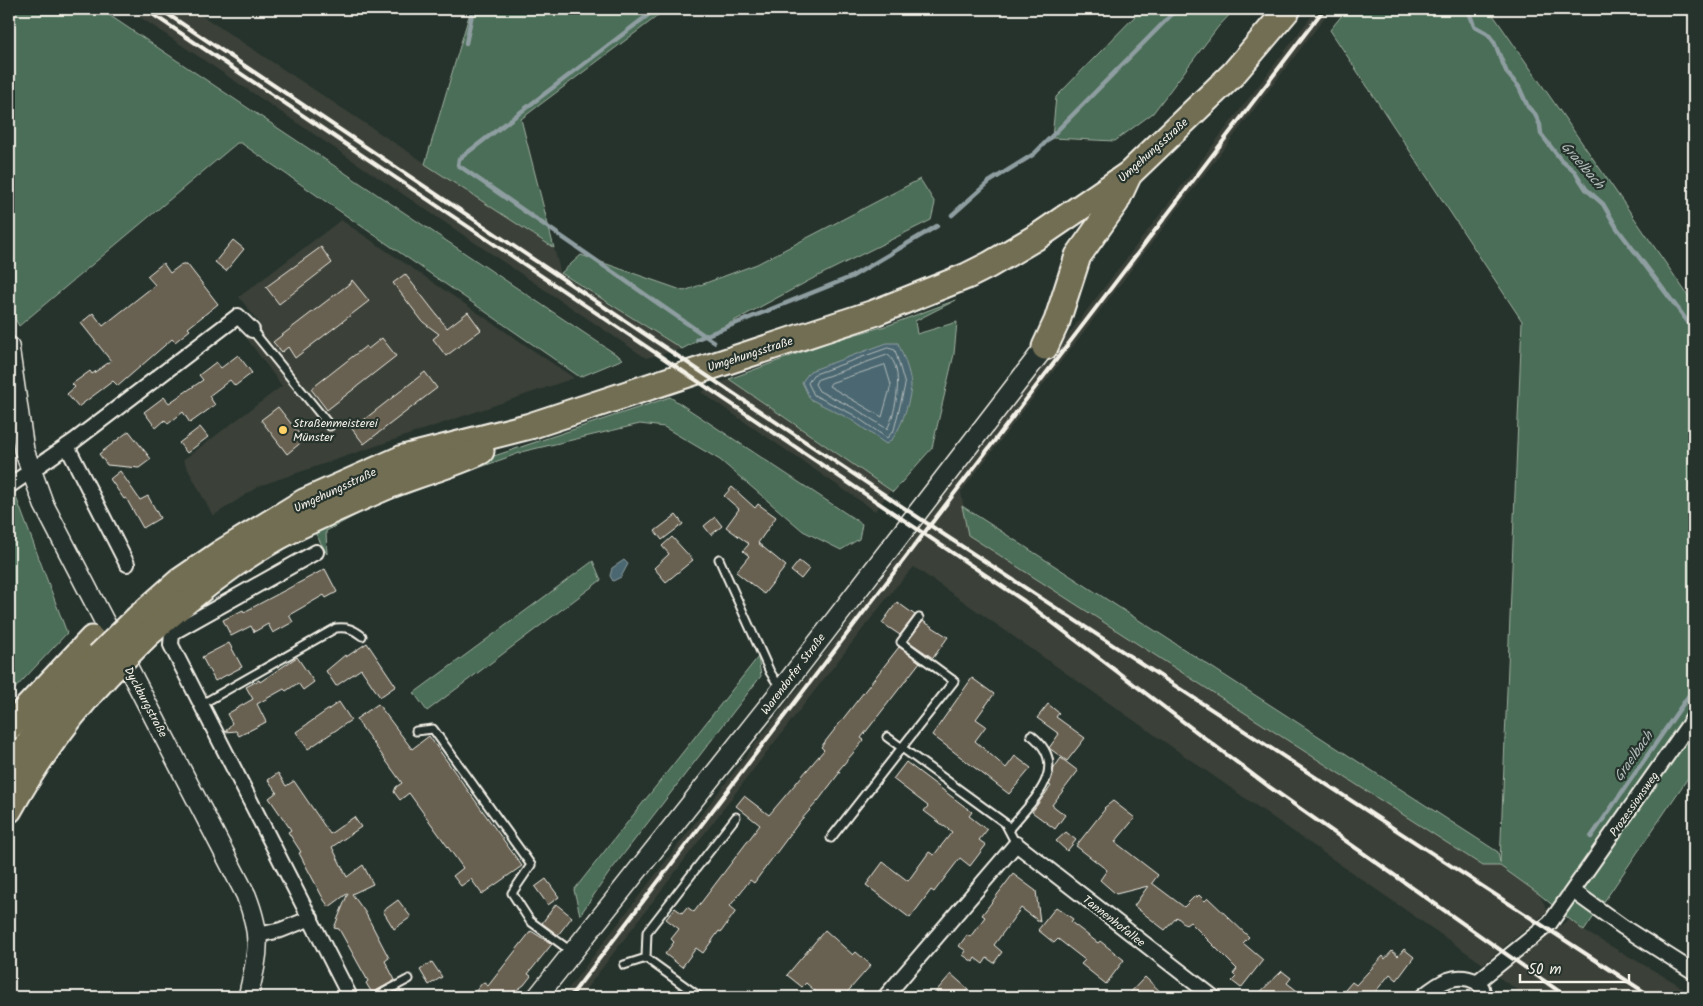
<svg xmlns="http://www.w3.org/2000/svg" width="1703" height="1006" viewBox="0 0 1703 1006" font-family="Kalam,sans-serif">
	<rect width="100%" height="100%" fill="#26332d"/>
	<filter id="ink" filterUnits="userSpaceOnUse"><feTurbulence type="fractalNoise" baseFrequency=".02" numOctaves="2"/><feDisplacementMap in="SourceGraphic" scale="10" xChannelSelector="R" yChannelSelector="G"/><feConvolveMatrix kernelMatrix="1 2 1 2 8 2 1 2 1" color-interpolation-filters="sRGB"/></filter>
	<g filter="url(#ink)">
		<!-- built -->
		<g fill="#3a4138">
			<polygon points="128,9 192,9 554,248 561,274 682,349 646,358"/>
			<polygon points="1317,9 1331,9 961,492 968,534 1483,866 1500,866 1539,894 1548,911 1483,964 914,567 894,589 756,766 580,997 562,997"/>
			<polygon points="341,220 574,378 259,486 213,516 183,460 282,386 245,336 260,324 239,297"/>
			<polygon points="729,379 891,490 875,511 701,392"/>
			<polygon points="1569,919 1584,931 1674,982 1694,997 1528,997 1497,976"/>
		</g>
		<!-- green -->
		<g fill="#4c6e59" stroke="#a0b0a0">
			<polygon points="9,9 100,9 623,359 580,377 241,143 237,143 19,326 9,308"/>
			<polygon points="471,9 667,9 521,119 554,248 425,164"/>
			<polygon points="1142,9 1235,9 1218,27 1153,113 1115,141 1052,138 1056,97"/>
			<polygon points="1347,9 1489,9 1694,304 1694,769 1584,931 1539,894 1500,866 1483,866 968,535 962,506 1498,852 1500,863 1522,321 1330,30"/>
			<polygon points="920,179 935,203 931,220 812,279 682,349 561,273 581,255 684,291 757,264"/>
			<polygon points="956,300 915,321 917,334 957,322 954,354 932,448 893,492 729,379 832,341 889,325"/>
			<polygon points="670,397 862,524 859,539 841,550 803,531 720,460 664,427 640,424 525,451 371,507 326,531 327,554 313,529 369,498"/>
			<polygon points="16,497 67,633 9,695 9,502"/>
			<polygon points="593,561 601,580 427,711 414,693"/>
			<polygon points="758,657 761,676 609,873 580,915 574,890"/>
		</g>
		<!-- water -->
		<g fill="#4c6772" stroke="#8f9ea1">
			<path d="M887,343h11c5,12 12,28 13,42 0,13 -12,54 -25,59l-36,-25 -40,-20 -8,-17 8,-11z"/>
			<polygon points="624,560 628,564 621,577 613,581 610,576 612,568"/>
		</g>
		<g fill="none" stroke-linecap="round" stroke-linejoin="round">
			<!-- shore -->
			<g stroke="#b1bab9" stroke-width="1">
				<polygon points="888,348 895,350 905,385 894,430 887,438 852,414 814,395 808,383 813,375"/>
				<path d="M888,355c17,12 8,59 -1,74l-31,-20 -37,-18 -4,-7 2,-4z"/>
				<polygon points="885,365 891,385 882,417 829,386 831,383"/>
			</g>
			<!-- stream -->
			<g stroke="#8f9ea1" stroke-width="4.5">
				<polyline points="656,9 459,159 458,165 714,342"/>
				<polyline points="1468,9 1474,26 1488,34 1494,42 1507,73 1519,87 1528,107 1535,114 1540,125 1541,134 1561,160 1575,172 1586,189 1603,204 1617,228 1694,330"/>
				<polyline points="466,43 473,9"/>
				<polyline points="952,215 989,182 1034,154 1177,9"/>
				<polyline points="697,339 851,277 937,226"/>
				<polyline points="1591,837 1694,688"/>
			</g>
		</g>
		<!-- building -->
		<g fill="#686151" stroke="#f4f1e8">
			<polygon points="233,240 244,249 226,271 215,262"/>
			<polygon points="321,247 332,263 279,304 266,287"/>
			<polygon points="163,263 170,273 182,264 187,264 218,304 188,328 190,330 175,342 172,339 118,386 113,381 78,407 67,394 75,387 72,384 90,371 92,374 111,361 81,323 93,313 103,326 155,285 147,276"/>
			<polygon points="405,274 447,328 468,312 481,330 446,356 433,339 439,334 423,322 393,283"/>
			<polygon points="352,280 369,301 295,358 288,347 282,352 273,342 349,284 350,285"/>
			<polygon points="382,338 396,356 327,410 311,389 366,346 368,349"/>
			<polygon points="238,355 252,373 235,386 230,380 209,396 215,405 190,423 183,412 168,424 165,420 156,428 144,412 164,397 169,403 203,380 199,375 216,362 221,368"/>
			<polygon points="425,372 437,388 364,444 352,429"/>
			<polygon points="278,407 304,440 287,454 261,420"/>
			<polygon points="200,427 208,437 187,453 179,443"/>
			<polygon points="129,431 151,459 139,468 107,465 99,454"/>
			<polygon points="120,471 140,500 148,496 160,518 143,528 126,498 124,499 110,479"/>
			<polygon points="732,487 755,508 758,504 776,517 758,543 786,566 764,594 736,572 749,556 743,551 749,544 726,527 739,509 724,496"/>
			<polygon points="676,515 683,524 662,540 655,531"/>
			<polygon points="715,517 722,526 711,535 704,526"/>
			<polygon points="672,537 693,560 666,582 654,568 669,554 662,546"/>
			<polygon points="799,561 809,569 801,579 791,571"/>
			<polygon points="325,569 337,592 326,598 324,595 289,615 293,622 273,633 268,624 254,632 251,626 231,636 223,620 243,610 244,612"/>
			<polygon points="897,602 915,615 900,635 882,623"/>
			<polygon points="923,621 948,637 933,658 908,641"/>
			<polygon points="229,643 242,667 215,681 202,657"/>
			<polygon points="367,643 396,686 380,697 361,669 336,686 326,671 345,655 346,657"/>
			<polygon points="899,647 920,662 861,738 864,740 838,771 840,772 818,801 800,821 754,883 750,880 730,906 736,911 721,932 719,931 703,953 696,948 682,967 665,954 674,942 671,939 679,929 666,919 675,908 682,913 687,907 694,912 760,825 736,806 744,796 769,815 824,750 821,747"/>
			<polygon points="297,657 314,682 303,690 298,683 286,691 284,689 257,704 266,722 239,736 236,731 225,732 232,723 227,714 253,699 246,687 259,680 260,682"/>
			<polygon points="972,678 994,694 976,719 986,726 975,741 1006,768 1015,756 1031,768 1009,794 932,735"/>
			<polygon points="339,702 351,720 308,749 296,732"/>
			<polygon points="378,704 412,749 429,736 522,866 482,894 471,879 461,886 453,876 463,868 409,793 400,800 394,792 396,787 402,783 356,719"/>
			<polygon points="1048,704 1059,713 1056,717 1085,738 1067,761 1049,748 1059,734 1037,718"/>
			<polygon points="1061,758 1078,771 1052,805 1065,815 1055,829 1032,812 1051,786 1049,785 1054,768"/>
			<polygon points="906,762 972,812 969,816 987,830 979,840 986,845 970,866 960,858 934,892 931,890 910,918 866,885 883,862 908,881 929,852 934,855 952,832 924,811 928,806 893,779"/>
			<polygon points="278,773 286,786 294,781 330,834 354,817 361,827 332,847 347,877 363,865 373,884 352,894 365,912 389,958 385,961 395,980 372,993 366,983 368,981 339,929 334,928 348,893 329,907 324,900 299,853 301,852 288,832 291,830 269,798 277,792 268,780"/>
			<polygon points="1113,801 1135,818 1115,842 1158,875 1152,883 1184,907 1195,896 1197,897 1199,895 1205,901 1208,898 1249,937 1243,943 1263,960 1241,988 1232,981 1236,977 1233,974 1237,969 1190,922 1186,925 1177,917 1165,930 1161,927 1134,906 1148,886 1116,894 1100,880 1107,870 1076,846 1105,809 1104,808"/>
			<polygon points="1066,832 1076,840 1067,851 1056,841"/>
			<polygon points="1013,874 1036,891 1040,922 1021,908 994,945 1002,952 994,963 987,958 983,964 975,958 973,962 963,955 966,951 959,946 967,935 970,937 985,917 982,915"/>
			<polygon points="546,879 559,897 548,905 535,887"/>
			<polygon points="398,900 411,917 394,929 383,911"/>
			<polygon points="556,904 572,917 558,935 542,923"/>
			<polygon points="1056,907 1073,919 1071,922 1098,943 1100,941 1124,960 1106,984 1081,964 1085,960 1058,939 1054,943 1038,930"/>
			<polygon points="825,930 853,955 856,952 871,965 843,997 822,997 806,983 802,987 787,975"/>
			<polygon points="531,931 552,944 528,974 531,976 524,985 514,992 514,997 471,997 483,982 488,986"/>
			<polygon points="1404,949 1414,957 1397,980 1390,974 1371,997 1339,997 1352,982 1356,985 1383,956 1385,959 1392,951 1398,956"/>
			<polygon points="432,962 442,977 429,985 420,970"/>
			<polygon points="1282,971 1291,978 1287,983 1305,997 1255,997"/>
			<polygon points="951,974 968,989 961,997 931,997"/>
			<polygon points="1145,977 1166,997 1126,997"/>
			<polygon points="400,990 404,997 386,997"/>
		</g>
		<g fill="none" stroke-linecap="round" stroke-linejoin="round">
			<!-- lane casing -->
			<g stroke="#f4f1e8" stroke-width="11">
				<g id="lane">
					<polyline points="252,330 330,426"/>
					<polyline points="719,559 770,672 781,689"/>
					<path d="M202,704l134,-76c12,-1 17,1 26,8"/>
					<polyline points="416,731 433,729 531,865 512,893 530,921 572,952"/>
					<polyline points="887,737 1005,823 1016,844"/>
					<path d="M1009,829c24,-29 63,-62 22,-94"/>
					<polyline points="831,838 954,681 901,642 919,618"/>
					<polyline points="646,958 700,997"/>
					<polyline points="624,965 646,958 647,932 736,817"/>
					<polyline points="375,997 409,979"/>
				</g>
			</g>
			<!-- street casing -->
			<g stroke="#f4f1e8" stroke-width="18">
				<g id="street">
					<polyline points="67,446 127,564"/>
					<polyline points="9,486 74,441 238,316 252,330"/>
					<polyline points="316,552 172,633 171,645 350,997"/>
					<polyline points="1573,891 1623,927 1694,972"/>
					<polyline points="258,935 281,930 311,918"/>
					<polyline points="1477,982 1550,923 1694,717"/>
					<polyline points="885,997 1016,844 1213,997"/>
					<path d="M1422,997c17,-14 33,-26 55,-15l5,6 2,9"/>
				</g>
			</g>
			<!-- secondary casing -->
			<g stroke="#f4f1e8" stroke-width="22">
				<g id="secondary">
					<path d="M9,346l15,104 20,55 202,390c17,44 12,59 2,102"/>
					<polyline points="537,997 781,690 1045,347"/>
				</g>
			</g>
			<!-- highway casing -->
			<g stroke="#f4f1e8" stroke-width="29">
				<g id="highway">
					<polyline points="1045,347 1057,321 1078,256 1116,202 1129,174"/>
					<polyline points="138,618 180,581 221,553 304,502 403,458 530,426 816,332 874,313 967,276 989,265 1040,235 1129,174 1233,74 1288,9"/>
					<path d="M147,635c44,-39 91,-78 144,-105 30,-15 60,-28 90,-41 33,-15 68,-22 100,-38"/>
					<polyline points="9,727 92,639"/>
					<path d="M9,772c26,-41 57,-79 90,-116"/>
					<path d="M9,810c27,-49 61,-96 100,-137"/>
				</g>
			</g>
			<!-- lane -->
			<use href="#lane" stroke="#26332d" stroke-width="7"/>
			<!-- street -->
			<use href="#street" stroke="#26332d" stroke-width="14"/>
			<!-- secondary -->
			<use href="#secondary" stroke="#26332d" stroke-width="19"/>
			<!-- highway -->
			<use href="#highway" stroke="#726e52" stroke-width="25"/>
			<!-- rail -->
			<g stroke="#f4f1e8" stroke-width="4">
				<polyline points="145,9 1024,601 1268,786 1567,997"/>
				<polyline points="160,9 946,536 1652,997"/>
				<polyline points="570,997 1324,9"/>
			</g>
			<!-- highway-bridge casing -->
			<g stroke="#f4f1e8" stroke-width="29" stroke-linecap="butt">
				<g id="highway-bridge">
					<polyline points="99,656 138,618"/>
					<polyline points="109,673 147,635"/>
				</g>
			</g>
			<!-- highway-bridge -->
			<use href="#highway-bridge" stroke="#726e52" stroke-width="25"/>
		</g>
	</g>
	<!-- markers -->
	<circle fill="#ffd166" stroke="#26332d" stroke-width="2" cx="283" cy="430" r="5"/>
	<g text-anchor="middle" stroke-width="4.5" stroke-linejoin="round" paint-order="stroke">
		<!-- street labels -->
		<g font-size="12" fill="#f4f1e8" stroke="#26332d">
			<text transform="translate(1153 150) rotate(-42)" y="4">Umgehungsstraße</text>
			<text transform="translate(750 354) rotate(-18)" y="4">Umgehungsstraße</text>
			<text transform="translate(335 490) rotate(-25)" y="4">Umgehungsstraße</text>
			<text transform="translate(793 674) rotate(-53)" y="4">Warendorfer Straße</text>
			<text transform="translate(146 702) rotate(62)" y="4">Dyckburgstraße</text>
			<text transform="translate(1634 804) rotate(-55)" y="4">Prozessionsweg</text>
			<text transform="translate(1114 921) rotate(38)" y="4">Tannenhofallee</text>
		</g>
		<!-- poi labels -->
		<g font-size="12" fill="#f4f1e8" stroke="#26332d" text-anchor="start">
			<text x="293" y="427">Straßenmeisterei<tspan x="293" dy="14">Münster</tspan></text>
		</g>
		<!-- water labels -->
		<g font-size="14" font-style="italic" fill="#b1bab9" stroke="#26332d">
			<text transform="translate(1583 165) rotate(49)" y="5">Graelbach</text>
			<text transform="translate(1633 756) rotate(-55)" y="5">Graelbach</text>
		</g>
	</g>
	<!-- margin -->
	<rect width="1703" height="1006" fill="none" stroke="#26332d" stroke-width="30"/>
	<rect x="15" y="15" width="1673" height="976" fill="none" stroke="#f4f1e8" stroke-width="2" filter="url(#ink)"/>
	<!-- scale -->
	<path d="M1520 974v8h109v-8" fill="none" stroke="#f4f1e8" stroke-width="2.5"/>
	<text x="1528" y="974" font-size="15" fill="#f4f1e8" stroke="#26332d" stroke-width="4" paint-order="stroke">50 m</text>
</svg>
